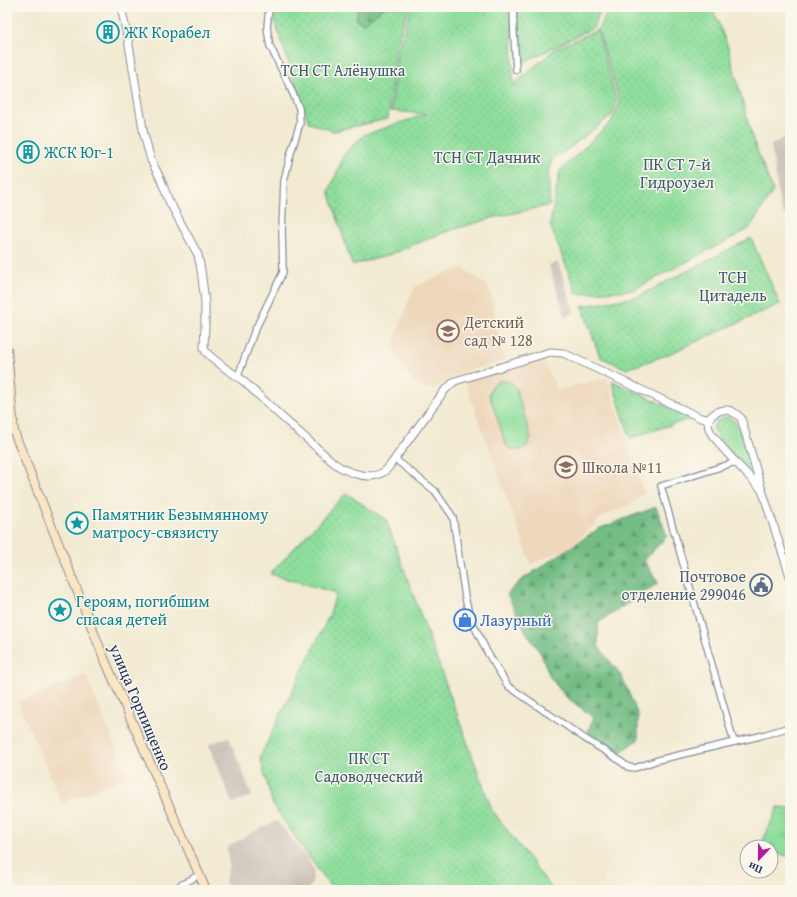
<svg xmlns="http://www.w3.org/2000/svg" width="797" height="897" viewBox="0 0 797 897" font-family="'Gentium Book Plus',serif">
	<defs>
		<pattern id="grass-dots" width="8" height="8" patternUnits="userSpaceOnUse"><rect width="8" height="8" fill="#8fde9c"/><path d="M2 2h.1M6 6h.1" fill="none" stroke="#7bbf89" stroke-width="1.8" stroke-linecap="round"/></pattern>
		<pattern id="forest-firs" width="22" height="20" patternUnits="userSpaceOnUse"><rect width="22" height="20" fill="#73bd84"/><path d="M5 1l3.5 6h-7zM16 11l3.5 6h-7z" fill="#5e9a6f"/></pattern>
		<pattern id="park-tufts" width="24" height="20" patternUnits="userSpaceOnUse"><rect width="24" height="20" fill="#8fde9c"/><path d="M3 7l-1-3M5 7V3M7 7l1-3M15 17l-1-3M17 17v-4M19 17l1-3" fill="none" stroke="#7bbf89"/></pattern>
	</defs>
	<rect width="100%" height="100%" fill="#fbf7ec"/>
	<filter id="ink" filterUnits="userSpaceOnUse"><feTurbulence type="fractalNoise" baseFrequency=".025" numOctaves="2"/><feDisplacementMap in="SourceGraphic" scale="8" xChannelSelector="R" yChannelSelector="G"/><feConvolveMatrix kernelMatrix="1 2 1 2 8 2 1 2 1" color-interpolation-filters="sRGB"/></filter>
	<filter id="wash" filterUnits="userSpaceOnUse"><feTurbulence type="fractalNoise" baseFrequency=".012" numOctaves="4" result="noise"/><feDisplacementMap in="SourceGraphic" scale="16" xChannelSelector="R" yChannelSelector="G"/><feGaussianBlur stdDeviation="0.9" result="paint"/><feColorMatrix in="noise" values="0 0 0 0 0 0 0 0 0 0 0 0 0 0 0 0 0 1.4 0 .05"/><feComposite in="paint" operator="in"/></filter>
	<g filter="url(#wash)">
		<rect width="100%" height="100%" fill="#f2ead1"/>
		<!-- built -->
		<g fill="#eed7bb">
			<polygon points="464,268 489,288 504,361 458,373 448,381 434,389 424,388 418,385 412,380 405,372 398,360 395,348 395,341 408,301 415,287 450,271"/>
			<polygon points="542,356 557,390 607,378 644,493 634,502 602,517 569,548 531,564 465,382"/>
			<polygon points="86,675 128,777 62,803 18,702"/>
		</g>
		<!-- industrial -->
		<g fill="#ccc2b9">
			<polygon points="790,134 790,223 780,207 771,145"/>
			<polygon points="558,262 574,313 565,316 549,265"/>
			<polygon points="229,737 252,796 232,803 209,744"/>
			<polygon points="277,821 296,843 309,860 314,871 311,885 307,890 231,890 225,881 229,866 227,847 255,831"/>
		</g>
		<!-- grass -->
		<g fill="url(#grass-dots)" stroke="#55867d">
			<polygon points="275,7 357,7 357,21 364,23 385,7 410,7 403,24 396,48 388,119 334,131 309,123 275,23"/>
			<polygon points="412,7 511,7 512,20 513,85 555,49 597,30 617,103 612,115 572,146 553,159 548,170 550,205 496,217 445,232 389,255 352,265 329,191 345,153 364,135 426,114 391,111 398,49"/>
			<polygon points="516,7 602,7 593,28 520,64"/>
			<polygon points="611,7 712,7 728,47 752,137 773,191 749,229 633,290 577,294 550,225 560,171 611,122 620,103 598,29"/>
			<polygon points="751,238 780,304 669,354 627,369 600,357 582,306 637,297"/>
			<polygon points="612,381 693,418 630,438"/>
			<path d="M728,417l5,3 6,8 14,42 -1,2h-3c-7,-8 -32,-33 -35,-42 -2,-9 7,-12 14,-13z"/>
			<polygon points="346,493 386,520 492,810 553,890 333,890 325,880 273,805 260,757 330,614 336,593 270,574"/>
		</g>
		<!-- forest -->
		<g fill="url(#forest-firs)" stroke="#477671">
			<polygon points="357,7 385,7 364,23 357,21"/>
			<polygon points="656,507 667,536 644,560 658,583 598,623 598,646 621,675 638,715 638,740 618,754 587,731 594,718 565,696 550,677 541,654 526,632 507,594 520,581 598,529"/>
		</g>
		<!-- park -->
		<polygon fill="url(#park-tufts)" stroke="#55867d" points="778,807 790,808 790,857 771,851 771,847 760,847"/>
		<!-- pitch -->
		<polygon fill="#8fde9c" stroke="#55867d" points="500,380 511,382 516,388 531,438 527,446 522,450 514,450 506,445 489,394 492,386"/>
	</g>
	<g filter="url(#ink)">
		<g fill="none" stroke-linecap="round" stroke-linejoin="round">
			<!-- minor casing -->
			<g stroke="#868c98" stroke-width="8">
				<g id="minor">
					<polyline points="513,7 514,35 516,70"/>
					<polyline points="238,376 254,332 283,272 282,230 284,181 290,156 300,123 299,108 290,87 270,46 267,28 269,7"/>
					<polyline points="395,459 435,491 453,517 465,597 470,617 487,652 508,686 584,738 616,758 628,767 635,768 658,760 760,736 790,727"/>
					<polyline points="734,742 661,486 736,462"/>
					<polyline points="172,890 199,875"/>
				</g>
			</g>
			<!-- tertiary casing -->
			<g stroke="#868c98" stroke-width="9">
				<g id="tertiary">
					<path d="M121,7l7,32 16,96 7,25 10,20 8,21 29,54 3,15 4,32v22l-1,24 2,4 4,4 15,12 16,11 42,39 51,45c12,9 37,19 51,8 2,-2 4,-4 6,-7l54,-74 10,-9 95,-29 13,1 138,65 8,1"/>
					<path d="M762,490c-14,-15 -28,-29 -41,-44 -3,-5 -9,-10 -11,-15 -7,-14 9,-24 21,-20 4,2 7,4 10,7l21,72 28,86"/>
				</g>
			</g>
			<!-- secondary casing -->
			<g stroke="#868c98" stroke-width="10">
				<polyline id="secondary" points="7,349 14,432 104,658 206,890"/>
			</g>
			<!-- minor -->
			<use href="#minor" stroke="#fff" stroke-width="5.5"/>
			<!-- tertiary -->
			<use href="#tertiary" stroke="#fff" stroke-width="7"/>
			<!-- secondary -->
			<use href="#secondary" stroke="#fbe6c4" stroke-width="8"/>
		</g>
	</g>
	<!-- icons -->
	<defs>
		<g id="building-ring" transform="scale(1.15)"><circle r="9.5" fill="#fbf7ec" stroke="#0f9aa8" stroke-width="1.5"/><path d="M-4-6H4V6H1V3H-1V6H-4ZM-2.5-4.3h1.7v1.8h-1.7ZM.8-4.3h1.7v1.8H.8ZM-2.5-1h1.7V.8h-1.7ZM.8-1h1.7V.8H.8Z" fill="#0f9aa8"/></g>
		<g id="school-ring" transform="scale(1.15)"><circle r="9.5" fill="#fbf7ec" stroke="#8d6e63" stroke-width="1.5"/><path d="M0-5L7-2L0 1L-7-2ZM-4 1L0 2.5L4 1V4Q0 6-4 4Z" fill="#8d6e63"/></g>
		<g id="sight-ring" transform="scale(1.15)"><circle r="9.5" fill="#fbf7ec" stroke="#0f9aa8" stroke-width="1.5"/><path d="M0-6L1.8-2.2L6-1.7L2.9 1.2L3.7 5.4L0 3.3L-3.7 5.4L-2.9 1.2L-6-1.7L-1.8-2.2Z" fill="#0f9aa8"/></g>
		<g id="civic-ring" transform="scale(1.15)"><circle r="9.5" fill="#fbf7ec" stroke="#5c6f8a" stroke-width="1.5"/><path d="M-.6-6.5H3V-4.5H.6V-3L4-1V1h2V6H-6V1h2V-1L-.6-3ZM-1.2 2.5V6h2.4V2.5Z" fill="#5c6f8a"/></g>
		<g id="shop-ring" transform="scale(1.15)"><circle r="9.5" fill="#fbf7ec" stroke="#3f7fe0" stroke-width="1.5"/><path d="M-5-2.5h2.3a2.7 3.5 0 0 1 5.4 0H5L5.5 6h-11ZM-1.5-2.5h3a1.5 2.3 0 0 0-3 0Z" fill="#3f7fe0"/></g>
	</defs>
	<g fill-rule="evenodd">
		<use href="#building-ring" x="108" y="32"/>
		<use href="#building-ring" x="28" y="152"/>
		<use href="#school-ring" x="448" y="331"/>
		<use href="#school-ring" x="566" y="467"/>
		<use href="#sight-ring" x="77" y="523"/>
		<use href="#civic-ring" x="761" y="585"/>
		<use href="#sight-ring" x="60" y="610"/>
		<use href="#shop-ring" x="465" y="620"/>
	</g>
	<g text-anchor="middle" stroke-width="3" stroke-linejoin="round" paint-order="stroke">
		<!-- culture labels -->
		<g font-size="16" fill="#0d838f" stroke="#fbf7ec" text-anchor="start">
			<text x="124" y="38">ЖК Корабел</text>
			<text x="44" y="158">ЖСК Юг-1</text>
			<text x="92" y="520">Памятник Безымянному<tspan x="92" dy="18">матросу-связисту</tspan></text>
			<text x="76" y="607">Героям, погибшим<tspan x="76" dy="18">спасая детей</tspan></text>
		</g>
		<!-- park labels -->
		<g font-size="16" fill="#385b6e" stroke="#fbf7ec">
			<text x="343" y="76">ТСН СТ Алёнушка</text>
			<text x="487" y="163">ТСН СТ Дачник</text>
			<text x="677" y="170">ПК СТ 7-й<tspan x="677" dy="18">Гидроузел</tspan></text>
			<text x="733" y="283">ТСН<tspan x="733" dy="18">Цитадель</tspan></text>
			<text x="369" y="764">ПК СТ<tspan x="369" dy="18">Садоводческий</tspan></text>
		</g>
		<!-- education labels -->
		<g font-size="16" fill="#785e54" stroke="#fbf7ec" text-anchor="start">
			<text x="464" y="328">Детский<tspan x="464" dy="18">сад № 128</tspan></text>
			<text x="582" y="473">Школа №11</text>
		</g>
		<!-- service labels -->
		<g font-size="16" fill="#4e5e75" stroke="#fbf7ec" text-anchor="end">
			<text x="746" y="582">Почтовое<tspan x="746" dy="18">отделение 299046</tspan></text>
		</g>
		<!-- shop labels -->
		<g font-size="16" fill="#366cbe" stroke="#fbf7ec" text-anchor="start">
			<text x="480" y="626">Лазурный</text>
		</g>
		<!-- street labels -->
		<g font-size="16" fill="#1b2f5e" stroke="#fbf7ec">
			<text transform="translate(141 707) rotate(67)" y="6">улица Горпищенко</text>
		</g>
	</g>
	<!-- margin -->
	<rect width="797" height="897" fill="none" stroke="#fbf7ec" stroke-width="24"/>
	<!-- north arrow -->
	<g transform="translate(759 859) rotate(202)"><circle r="19" fill="#fbf7ec" stroke="#a1a7b3"/>
	<path d="M0-3L7 15L0 10L-7 15Z" fill="#b5179e"/>
	<text y="-6" font-size="11" font-weight="bold" text-anchor="middle" fill="#1b2f5e">Пн</text>
	</g>
</svg>
